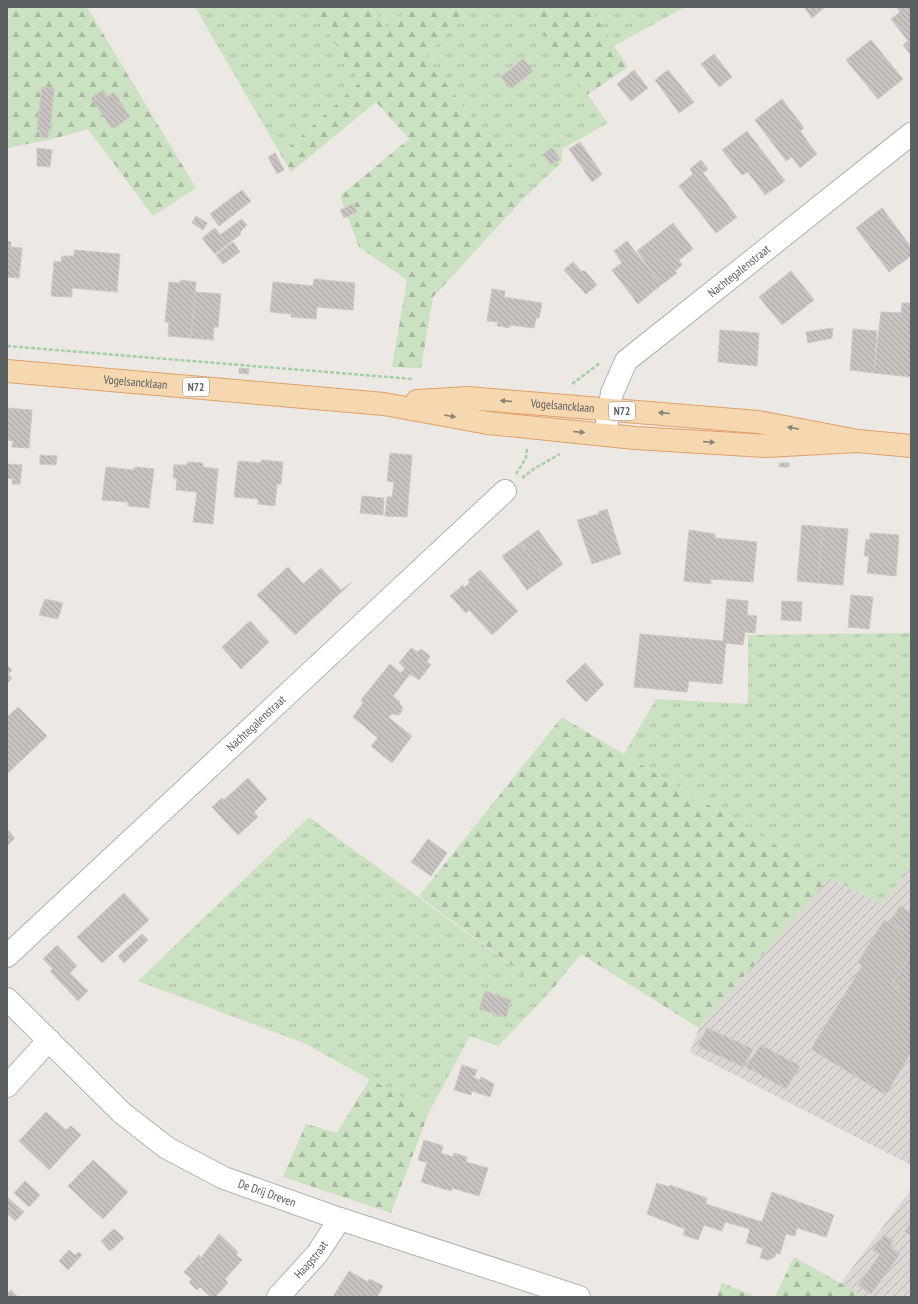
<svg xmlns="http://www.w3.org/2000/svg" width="918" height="1304" viewBox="0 0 918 1304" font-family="'PT Sans Narrow',sans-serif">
	<defs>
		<pattern id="industrial-furrows" width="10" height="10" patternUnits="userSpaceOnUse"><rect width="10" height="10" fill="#dbd7d5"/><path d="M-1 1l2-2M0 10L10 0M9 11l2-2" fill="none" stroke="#b5b2b0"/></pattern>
		<pattern id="grass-tufts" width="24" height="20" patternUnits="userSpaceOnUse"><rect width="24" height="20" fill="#cae1c2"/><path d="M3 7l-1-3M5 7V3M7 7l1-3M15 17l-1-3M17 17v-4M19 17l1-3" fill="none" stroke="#a7baa1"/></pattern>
		<pattern id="forest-firs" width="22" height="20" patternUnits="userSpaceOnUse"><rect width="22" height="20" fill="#cae1c2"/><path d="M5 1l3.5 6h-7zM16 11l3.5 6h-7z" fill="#a7baa1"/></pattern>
		<pattern id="building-back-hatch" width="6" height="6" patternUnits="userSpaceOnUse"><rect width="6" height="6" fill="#c7c3c0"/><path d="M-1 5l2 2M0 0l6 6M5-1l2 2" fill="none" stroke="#a5a29f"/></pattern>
	</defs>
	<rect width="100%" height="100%" fill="#ece8e3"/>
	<!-- industrial -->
	<g fill="url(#industrial-furrows)">
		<polygon points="911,867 911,1165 690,1052 699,1028 830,878 881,904"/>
		<polygon points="911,1189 911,1297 865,1297 840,1284"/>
	</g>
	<!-- grass -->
	<g fill="url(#grass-tufts)">
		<polygon points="195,7 314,7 360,82 281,155"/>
		<polygon points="327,7 417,7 425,57 472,7 524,7 608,123 562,149 562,162 522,200 516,173"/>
		<polygon points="589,7 685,7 614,46"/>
		<polygon points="911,633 911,867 881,904 830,878 624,754 656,699 748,704 748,635"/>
		<polygon points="309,817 549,993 498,1046 470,1036 429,1112 304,1043 138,981"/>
	</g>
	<!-- forest -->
	<g fill="url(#forest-firs)">
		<polygon points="7,7 87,7 196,188 153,216 88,129 53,139 7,148"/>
		<polygon points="312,7 373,7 386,28 410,7 472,7 425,57 516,173 522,200 433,297 421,368 392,367 407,280 359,247 340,196 409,139 376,102 291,172 281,155 360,82"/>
		<polygon points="524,7 589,7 628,67 587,95"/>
		<polygon points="562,717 830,878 699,1028 581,954 549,993 419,896"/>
		<polygon points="370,1079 429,1112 391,1213 283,1177 306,1124 337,1133"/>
		<polygon points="794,1257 865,1297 775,1297"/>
		<polygon points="722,1283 756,1297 717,1297"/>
	</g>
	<!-- building -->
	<g fill="url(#building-back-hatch)" stroke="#d0c8c2">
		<polygon points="804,7 825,7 812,18"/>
		<polygon points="911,7 911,55 903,45 908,41 891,19 900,12 896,7"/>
		<polygon points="871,40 903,79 878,99 846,60"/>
		<polygon points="714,54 732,77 719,87 701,64"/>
		<polygon points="523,59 533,71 511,89 501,77"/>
		<polygon points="634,70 648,88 631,101 617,84"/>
		<polygon points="668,70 694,102 679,113 655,80"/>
		<polygon points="42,87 54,88 50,131 48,131 48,138 40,137 40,130 37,130"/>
		<polygon points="103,90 107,97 114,92 130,117 112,129 91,98"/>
		<polygon points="782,99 804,128 800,131 817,154 800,168 792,157 786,161 755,120"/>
		<polygon points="747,131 785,181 765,195 748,172 742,175 722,150"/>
		<polygon points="580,142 602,174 592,182 569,149"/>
		<polygon points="37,148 52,150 50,167 37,166"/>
		<polygon points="552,148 560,159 551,165 543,154"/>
		<polygon points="275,153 284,170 277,174 268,157"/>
		<polygon points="701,160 708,169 703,173 737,217 716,233 679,186 693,174 690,169"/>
		<polygon points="242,190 251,201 219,226 210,214"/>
		<polygon points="353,204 357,212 344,218 340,210"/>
		<polygon points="882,208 911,247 911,256 889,272 856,228"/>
		<polygon points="196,216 207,223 203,230 192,223"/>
		<polygon points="242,219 247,225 240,232 241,234 215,254 202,238 215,228 220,235"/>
		<polygon points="673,223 693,249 679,260 682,265 675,271 677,273 661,285 637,251"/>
		<polygon points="7,241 11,242 11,247 22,248 19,278 7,277"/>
		<polygon points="627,241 661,285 638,304 612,270 622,263 614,251"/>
		<polygon points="233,242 240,252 223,264 216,255"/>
		<polygon points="74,250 120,254 117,292 72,288 72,297 51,296 54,261 61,262 62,256 74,256"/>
		<polygon points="573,262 582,272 584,270 597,285 586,294 564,270"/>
		<polygon points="791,271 814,300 782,325 759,297"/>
		<polygon points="314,279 355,283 353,310 317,307 316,319 291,317 291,314 270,312 273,282 313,286"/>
		<polygon points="180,280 196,282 191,338 168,336 169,323 165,322 169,282 180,283"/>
		<polygon points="492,289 505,291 504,297 542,303 539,318 536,318 534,328 510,325 510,328 497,326 498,322 487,321"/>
		<polygon points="195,292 221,294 218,327 214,327 213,340 191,338"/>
		<polygon points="902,303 911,303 911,377 874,373 881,312 901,313"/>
		<polygon points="833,328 832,338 808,343 806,332"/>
		<polygon points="853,329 877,331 874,373 850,370"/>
		<polygon points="720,330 759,333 757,366 718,362"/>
		<polygon points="239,368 249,369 248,374 239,373"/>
		<polygon points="8,408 32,410 29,448 12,447 13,441 7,440"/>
		<polygon points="390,453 412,455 407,517 385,516 387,497 392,497 394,482 387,481"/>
		<polygon points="40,455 57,456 56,465 40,464"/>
		<polygon points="261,460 283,462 281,484 277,484 275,506 258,504 258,499 234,497 238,461 261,463"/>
		<polygon points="188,462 203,463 203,467 218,469 213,524 193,522 197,492 176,490 177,479 173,478 174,465 187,465"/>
		<polygon points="780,463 789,463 789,467 779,467"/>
		<polygon points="7,464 22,465 20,484 12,484 13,479 7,478"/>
		<polygon points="106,467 134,470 134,468 138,467 154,469 149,508 128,506 128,502 102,500"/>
		<polygon points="362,496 384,498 383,515 360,513"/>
		<polygon points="607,509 621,554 592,564 577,520 599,514 598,512"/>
		<polygon points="802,525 823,527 818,583 797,581"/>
		<polygon points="823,527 848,529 843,585 818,583"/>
		<polygon points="538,530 563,564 545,577 520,543"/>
		<polygon points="689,530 715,534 715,538 757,542 753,582 711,579 711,584 684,581"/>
		<polygon points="870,533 899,535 896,576 867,573 869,556 864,556 866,539 870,540"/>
		<polygon points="520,543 545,577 527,590 502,556"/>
		<polygon points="288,567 303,584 321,568 341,590 352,582 295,635 257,595"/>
		<polygon points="480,570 518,611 492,635 469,610 466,613 450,596 463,585 465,587 470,582 468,580"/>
		<polygon points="851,595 873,597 869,629 848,627"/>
		<polygon points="45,599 63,603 58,619 39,615"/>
		<polygon points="727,599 748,601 747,615 757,616 755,633 745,632 743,645 726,643 722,684 689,681 687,692 634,687 640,634 723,641"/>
		<polygon points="782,601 802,602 801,621 781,620"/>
		<polygon points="250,621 269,642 241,669 222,647"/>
		<polygon points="411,648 418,652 421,649 430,656 427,662 431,665 419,680 410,674 393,696 400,702 399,704 402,706 402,711 399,715 392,714 388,717 412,736 392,763 371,746 378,738 353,717 363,703 361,700 390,664 401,673 405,668 399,663"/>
		<polygon points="585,663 604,684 586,702 566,681"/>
		<polygon points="7,665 12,670 8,674 12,678 7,684"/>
		<polygon points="18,707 47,736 7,774 7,717"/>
		<polygon points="248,778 267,799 254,812 258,817 238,835 212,807 222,798 224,800"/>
		<polygon points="7,829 15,838 7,846"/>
		<polygon points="428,839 447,853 431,876 411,862"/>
		<polygon points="124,893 149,920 102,963 77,937"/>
		<polygon points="900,906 911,913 911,936 890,922"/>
		<polygon points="884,920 911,936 911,953 892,984 911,996 911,1052 886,1095 811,1049 862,966 858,962"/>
		<polygon points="142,934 148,940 124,963 118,956"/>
		<polygon points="57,945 77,966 70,973 88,991 78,1001 50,971 53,969 43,959"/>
		<polygon points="911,953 911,996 892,984"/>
		<polygon points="485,991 511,1000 506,1017 479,1009"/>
		<polygon points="707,1028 753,1049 743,1067 698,1046"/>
		<polygon points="761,1045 800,1066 786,1089 746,1067"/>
		<polygon points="462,1065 477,1070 474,1078 480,1080 481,1077 494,1084 490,1097 472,1091 471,1095 454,1090"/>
		<polygon points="46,1112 66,1130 71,1126 81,1135 49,1170 19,1141"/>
		<polygon points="424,1140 443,1146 441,1153 453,1157 454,1153 467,1157 466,1162 488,1168 479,1196 452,1188 451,1191 421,1182 427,1163 418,1160"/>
		<polygon points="93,1160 128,1192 103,1219 68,1186"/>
		<polygon points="25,1181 40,1195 29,1207 14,1193"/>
		<polygon points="657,1183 669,1187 670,1185 707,1198 706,1204 762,1222 772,1192 834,1215 826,1237 797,1228 795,1236 786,1234 780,1254 776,1253 775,1257 768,1260 760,1258 763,1248 746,1243 750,1229 725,1222 722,1231 704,1225 698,1240 683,1235 685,1229 647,1214"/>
		<polygon points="7,1197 24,1212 15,1221 7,1213"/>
		<polygon points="911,1222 911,1235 905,1232"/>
		<polygon points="114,1229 124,1238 110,1251 101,1241"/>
		<polygon points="219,1234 238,1252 236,1255 242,1260 225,1279 228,1283 215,1297 211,1297 200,1287 197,1290 189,1282 192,1279 184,1272 199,1255 201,1258"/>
		<polygon points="884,1235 893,1241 890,1246 900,1254 871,1294 858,1285 880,1254 873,1250"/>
		<polygon points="69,1250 75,1255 79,1252 82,1255 68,1270 59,1261"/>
		<polygon points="349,1271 368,1282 369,1279 372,1280 383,1286 377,1297 333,1297"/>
		<polygon points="11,1290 18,1297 7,1297 7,1294"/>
	</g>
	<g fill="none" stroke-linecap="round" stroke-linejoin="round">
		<!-- minor casing -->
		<g stroke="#aeb2b4" stroke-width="24">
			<g id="minor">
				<path id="s1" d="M605,434l7,-41 14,-32 285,-227"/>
				<path id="s2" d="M7,956l498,-465"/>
				<path id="s3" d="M7,999l115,114 45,35 57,30 116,41 239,78"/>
				<polyline points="7,1086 49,1040"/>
				<path id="s4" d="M278,1297l39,-43 23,-35"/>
			</g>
		</g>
		<!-- major casing -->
		<g stroke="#e0a068" stroke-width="24">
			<g id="major">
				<path id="s5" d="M7,371l377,33 104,19 147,15 131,8 92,-5"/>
				<path id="s6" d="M417,401l51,-3 290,24 100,19 53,5"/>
			</g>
		</g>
		<!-- path -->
		<g stroke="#a5cfa6" stroke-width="2.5" stroke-dasharray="4 2" stroke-linecap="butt">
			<polyline points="7,346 413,379"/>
			<polyline points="572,384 600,363"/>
			<polyline points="516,474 526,458 527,448"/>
			<polyline points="522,478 535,468 560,454"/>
		</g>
		<!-- minor -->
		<use href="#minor" stroke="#fff" stroke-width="22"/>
		<!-- major -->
		<use href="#major" stroke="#f5d8af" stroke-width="22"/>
	</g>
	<!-- one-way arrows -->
	<defs><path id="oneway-solid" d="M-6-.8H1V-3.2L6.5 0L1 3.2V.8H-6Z"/></defs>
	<g fill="#898479">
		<use href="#oneway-solid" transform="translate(506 401) rotate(-175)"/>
		<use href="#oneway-solid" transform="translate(664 413) rotate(-175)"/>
		<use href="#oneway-solid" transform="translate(450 416) rotate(10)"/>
		<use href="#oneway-solid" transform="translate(793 428) rotate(-169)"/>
		<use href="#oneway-solid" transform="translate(579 432) rotate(5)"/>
		<use href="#oneway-solid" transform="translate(709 442) rotate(4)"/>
	</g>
	<g text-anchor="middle" stroke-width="3.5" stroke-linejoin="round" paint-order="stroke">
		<!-- shield labels -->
		<g fill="#fff" stroke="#8c9091" stroke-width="1">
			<rect x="183" y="378" width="26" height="18" rx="3"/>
			<rect x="609" y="402" width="26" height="18" rx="3"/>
		</g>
		<g font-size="11" font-weight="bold" fill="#5b6062">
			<text x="196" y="391">N72</text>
			<text x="622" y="415">N72</text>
		</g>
		<!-- street labels -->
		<g font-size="12" fill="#5b6062" stroke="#fff">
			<text dy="4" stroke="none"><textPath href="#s1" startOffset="221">Nachtegalenstraat</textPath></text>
			<text dy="4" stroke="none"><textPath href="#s5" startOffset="129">Vogelsancklaan</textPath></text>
			<text dy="4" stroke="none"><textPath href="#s6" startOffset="146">Vogelsancklaan</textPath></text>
			<text dy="4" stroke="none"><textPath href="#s2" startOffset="341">Nachtegalenstraat</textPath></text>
			<text dy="4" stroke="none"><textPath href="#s3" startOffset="329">De Drij Dreven</textPath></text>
			<text dy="4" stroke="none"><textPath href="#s4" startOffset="50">Haagstraat</textPath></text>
		</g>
	</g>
	<!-- border -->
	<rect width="918" height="1304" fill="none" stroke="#5b6062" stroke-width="16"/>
</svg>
